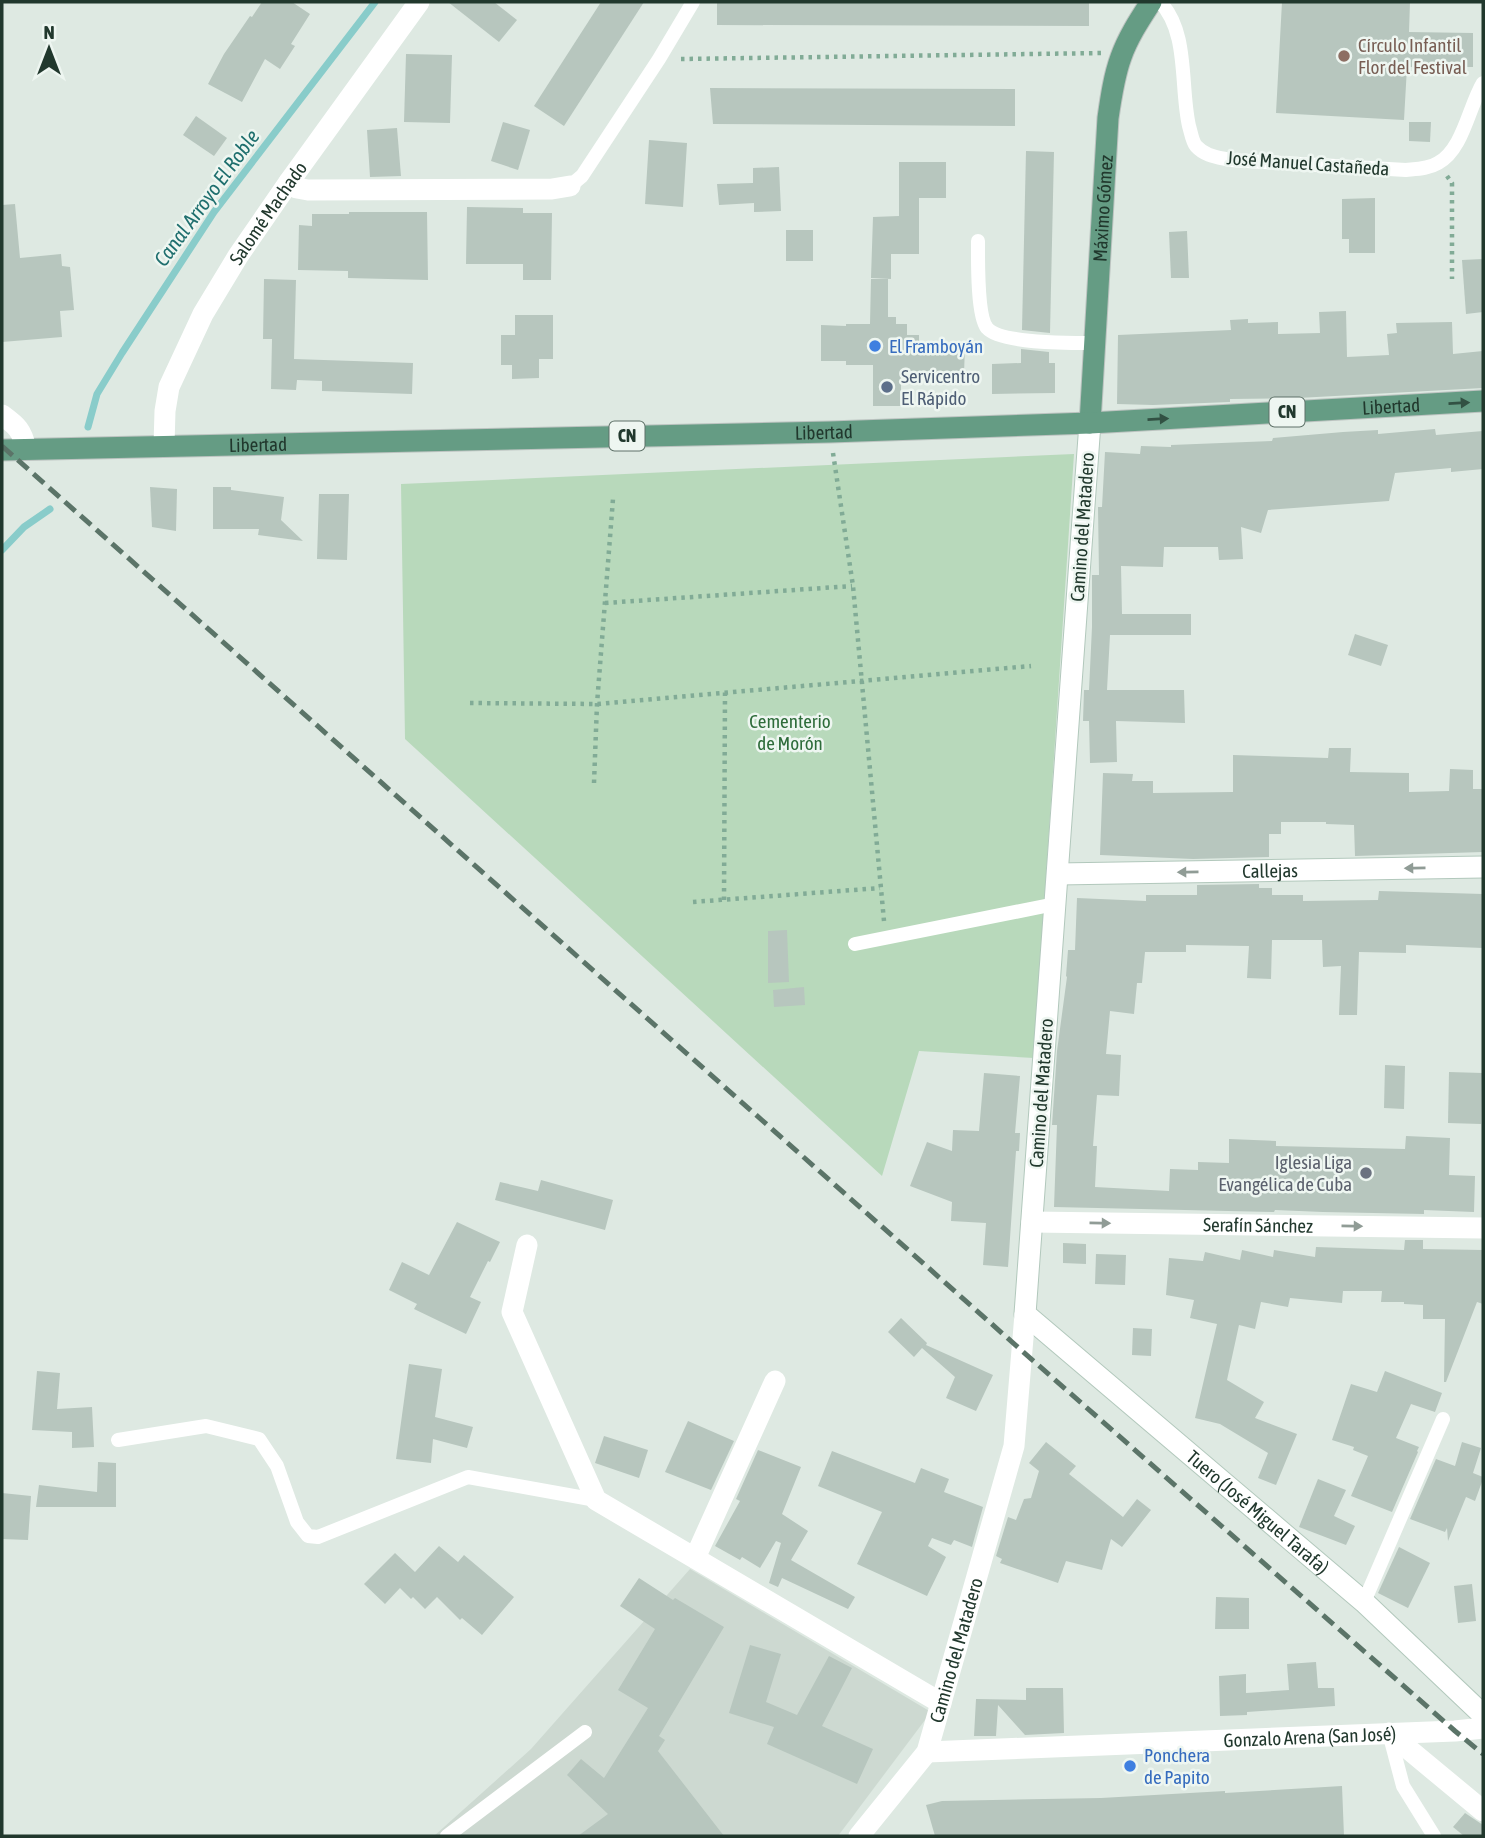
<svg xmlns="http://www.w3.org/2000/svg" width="1485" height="1838" viewBox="0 0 1485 1838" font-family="'Asap Condensed',sans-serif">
	<rect width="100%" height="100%" fill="#dee9e2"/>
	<!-- built -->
	<polygon fill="#cdd9d1" points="690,1569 931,1712 838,1836 434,1836 531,1749"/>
	<!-- green -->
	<polygon fill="#b8d9bb" points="1074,454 1034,1058 919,1051 882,1176 405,739 401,484"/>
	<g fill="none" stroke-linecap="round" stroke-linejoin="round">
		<!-- stream -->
		<g stroke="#89ccca" stroke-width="7">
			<polyline points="88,427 97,394 122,353 214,212 375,2"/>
			<polyline points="2,550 24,527 50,509"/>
		</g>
	</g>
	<!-- building -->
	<g fill="#b7c6be">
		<polygon points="262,2 292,2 310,14 291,44 295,46 280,69 265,59 242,102 208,84 224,54 250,16 252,17"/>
		<polygon points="448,2 494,2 517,20 499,42"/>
		<polygon points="601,2 644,2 564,126 534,106"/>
		<polygon points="717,2 1089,2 1089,26 717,25"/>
		<polygon points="1282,2 1410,2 1409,32 1473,33 1473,67 1407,67 1404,120 1276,113"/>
		<polygon points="406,54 452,55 450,123 404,122"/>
		<polygon points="710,88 1015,89 1015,126 713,124"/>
		<polygon points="196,116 227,138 214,156 183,135"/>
		<polygon points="503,122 530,130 518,170 491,161"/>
		<polygon points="1409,122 1431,122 1430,142 1409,141"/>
		<polygon points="397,128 401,176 370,177 367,130"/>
		<polygon points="649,140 687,143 683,207 645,204"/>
		<polygon points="1026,151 1054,152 1050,333 1022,330"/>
		<polygon points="899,162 946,162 946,198 919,198 919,254 891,254 891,279 871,278 873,217 899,216"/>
		<polygon points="779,167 781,211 754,212 754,203 719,205 717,184 753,183 753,168"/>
		<polygon points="1375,198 1375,253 1349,253 1349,239 1342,239 1342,199"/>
		<polygon points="15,204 20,258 61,254 62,266 70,267 74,310 60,311 62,337 2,342 2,205"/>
		<polygon points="467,207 523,208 523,213 552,213 551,280 523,280 523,264 466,264"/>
		<polygon points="349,212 427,212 428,280 348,278 348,271 298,270 299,225 312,226 312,214 349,214"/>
		<rect x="786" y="230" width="27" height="31"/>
		<polygon points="1187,231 1189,278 1171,278 1169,232"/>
		<polygon points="1483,259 1483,312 1466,314 1462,260"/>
		<polygon points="264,279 296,280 294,359 413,363 412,394 322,391 322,381 297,380 296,390 271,389 272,339 263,339"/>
		<polygon points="871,279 888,279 888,317 896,317 896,324 907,324 907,335 919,335 919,345 965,345 964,374 901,372 901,406 873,406 873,365 846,365 846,361 821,361 821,325 846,326 846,324 870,324"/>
		<polygon points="1346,311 1347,357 1389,355 1387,334 1397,333 1396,323 1452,322 1453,354 1483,351 1483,388 1298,398 1230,399 1230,402 1153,405 1117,404 1118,335 1231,330 1230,320 1248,319 1248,323 1278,322 1278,334 1320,333 1319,312"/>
		<polygon points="515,315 553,315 553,359 539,359 539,378 512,379 512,365 501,365 501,335 515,335"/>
		<polygon points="1021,349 1049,352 1049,363 1055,363 1055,393 992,394 992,364 1021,363"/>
		<polygon points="1435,429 1436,435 1483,431 1483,469 1451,472 1451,468 1395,473 1389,501 1268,510 1261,533 1241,527 1243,559 1219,560 1218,547 1164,547 1163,567 1121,566 1122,614 1191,614 1191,635 1110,635 1107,690 1184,690 1185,723 1116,721 1117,762 1090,763 1089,721 1083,721 1084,690 1089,690 1092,627 1092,575 1099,575 1098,507 1102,507 1105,452 1140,454 1141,446 1171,447 1171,445 1272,441 1273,438 1343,432 1378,430 1378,434"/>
		<polygon points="150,487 177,489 176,531 152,527"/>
		<polygon points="213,487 231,487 231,490 284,497 281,520 303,541 258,535 259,529 213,529"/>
		<polygon points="319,494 349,494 347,560 317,559"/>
		<polygon points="1355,634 1388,645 1381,666 1348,655"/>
		<polygon points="1329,748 1351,748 1350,772 1409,773 1409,792 1449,791 1450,769 1473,770 1473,789 1483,789 1483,852 1355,856 1354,825 1326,824 1326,822 1281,822 1281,834 1269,834 1269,857 1193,859 1100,855 1103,773 1133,774 1132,781 1153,781 1153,793 1233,792 1233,755 1328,758"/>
		<polygon points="1259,884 1259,888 1272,888 1272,895 1303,895 1303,901 1378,900 1379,891 1483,894 1483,948 1406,945 1406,953 1359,952 1357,1015 1339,1015 1341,966 1323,967 1322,940 1272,940 1271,979 1247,978 1249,946 1186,945 1186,952 1145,952 1142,983 1137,983 1134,1014 1110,1011 1106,1054 1121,1055 1119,1096 1097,1095 1093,1146 1097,1146 1095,1187 1169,1191 1170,1169 1198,1170 1198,1162 1229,1163 1229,1139 1276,1141 1276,1146 1405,1149 1406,1136 1450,1138 1449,1175 1475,1176 1474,1212 1424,1210 1424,1214 1323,1212 1275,1210 1274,1212 1054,1207 1057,1125 1052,1125 1057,1051 1067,977 1066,976 1068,950 1075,950 1077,898 1146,901 1146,895 1197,895 1197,885"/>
		<polygon points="787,930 789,982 768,983 768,931"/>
		<polygon points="804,987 805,1005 774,1007 773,990"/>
		<polygon points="1385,1065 1405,1066 1404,1109 1384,1108"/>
		<polygon points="1449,1072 1482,1073 1481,1124 1448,1123"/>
		<polygon points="984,1073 1020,1076 1015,1133 1020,1133 1019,1151 1016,1151 1008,1267 983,1265 986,1223 951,1221 952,1202 910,1186 927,1142 952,1151 953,1130 979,1131"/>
		<polygon points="541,1180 613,1200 605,1230 495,1200 500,1182 538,1191"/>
		<polygon points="457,1222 500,1242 490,1262 488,1261 470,1297 481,1302 466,1334 414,1309 417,1304 389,1290 402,1262 429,1275"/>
		<polygon points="1405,1240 1423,1240 1423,1249 1483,1250 1483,1304 1477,1302 1446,1382 1444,1382 1445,1319 1423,1319 1423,1305 1404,1304 1404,1302 1381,1302 1382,1291 1343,1291 1342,1303 1290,1298 1288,1307 1261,1302 1255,1329 1239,1325 1227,1380 1264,1402 1255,1418 1297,1434 1276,1485 1258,1478 1268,1453 1220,1424 1195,1418 1217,1324 1190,1318 1194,1300 1166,1295 1169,1258 1203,1261 1205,1252 1240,1260 1242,1250 1273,1257 1274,1250 1315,1257 1316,1247 1404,1250"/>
		<polygon points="1063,1243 1086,1244 1086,1264 1063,1263"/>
		<polygon points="1096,1254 1126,1255 1125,1285 1095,1284"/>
		<polygon points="901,1318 927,1343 926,1345 993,1375 976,1411 946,1398 955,1377 922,1348 914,1357 888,1332"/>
		<polygon points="1133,1328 1152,1329 1151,1356 1132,1355"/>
		<polygon points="409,1364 442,1369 435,1417 473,1427 467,1448 433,1439 431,1463 396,1459"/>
		<polygon points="37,1371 60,1373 57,1409 92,1407 94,1447 72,1448 72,1432 32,1430"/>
		<polygon points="1385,1371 1442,1393 1435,1412 1411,1404 1396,1438 1419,1447 1417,1451 1418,1452 1392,1512 1351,1496 1368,1456 1353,1450 1354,1447 1332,1440 1351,1384 1377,1392"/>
		<polygon points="688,1421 734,1441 711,1490 665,1472"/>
		<polygon points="604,1436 648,1450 639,1478 595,1463"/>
		<polygon points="1046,1442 1076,1466 1069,1474 1123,1517 1137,1499 1151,1510 1122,1547 1111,1539 1102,1570 1066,1561 1058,1583 1000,1563 1002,1559 996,1556 1008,1517 1016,1520 1024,1499 1031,1498 1039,1471 1029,1463"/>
		<polygon points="1462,1442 1481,1448 1473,1473 1483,1477 1483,1479 1475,1501 1466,1497 1448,1541 1447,1528 1445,1532 1410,1519 1436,1459 1455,1466"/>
		<polygon points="758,1450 801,1467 782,1514 808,1531 791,1560 855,1597 848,1609 782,1578 778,1587 769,1583 781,1543 776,1541 760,1568 742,1557 740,1560 715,1546 740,1501 736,1499"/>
		<polygon points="832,1451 915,1483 921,1468 949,1479 944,1492 983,1507 972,1547 954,1540 951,1545 932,1538 928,1546 946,1557 927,1596 857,1564 882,1512 818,1486"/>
		<polygon points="98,1462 116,1463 116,1507 36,1507 39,1485 97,1492"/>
		<polygon points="1318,1479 1346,1490 1334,1516 1355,1526 1346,1545 1299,1527"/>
		<polygon points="2,1493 31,1496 28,1540 2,1539"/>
		<polygon points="439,1546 458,1562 464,1555 514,1597 482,1635 462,1618 460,1620 437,1597 425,1609 413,1597 411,1599 400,1588 385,1604 364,1584 395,1553 415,1572"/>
		<polygon points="1399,1547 1430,1563 1408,1608 1378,1593"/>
		<polygon points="639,1578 673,1600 675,1598 724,1627 659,1736 665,1740 658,1751 724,1836 578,1836 608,1814 567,1775 581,1759 604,1778 648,1708 618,1690 655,1629 620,1606"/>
		<polygon points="1472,1584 1476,1621 1458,1623 1454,1586"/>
		<polygon points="1216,1597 1249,1598 1249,1629 1215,1629"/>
		<polygon points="750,1645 781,1654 766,1702 797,1715 829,1656 852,1668 822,1726 873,1749 857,1784 767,1744 774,1727 729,1713"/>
		<polygon points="1316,1662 1318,1688 1334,1688 1335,1706 1247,1712 1247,1715 1220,1716 1219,1676 1246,1674 1246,1693 1289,1690 1287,1664"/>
		<polygon points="1026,1688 1063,1688 1064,1733 1025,1735 998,1705 996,1736 974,1736 976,1699 1026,1700"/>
		<polygon points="1342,1786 1344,1836 935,1836 926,1805 942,1801 1101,1798 1225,1791 1225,1793"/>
		<polygon points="1465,1813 1483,1825 1483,1836 1464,1836 1453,1827"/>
	</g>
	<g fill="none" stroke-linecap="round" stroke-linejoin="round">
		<!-- secondary casing -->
		<g stroke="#b2c8bc" stroke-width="23">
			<g id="secondary">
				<path id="s5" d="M1090,423l-65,891 339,288 119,113"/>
				<path id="s6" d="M1058,874l425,-7"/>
			</g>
		</g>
		<!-- primary casing -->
		<g stroke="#bcc3c0" stroke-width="23">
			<g id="primary">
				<path id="s7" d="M1090,423l18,-305c3,-21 6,-42 13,-61 7,-20 19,-38 30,-55"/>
				<path id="s8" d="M2,450l828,-18 260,-9 393,-22"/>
			</g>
		</g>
		<!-- path -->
		<g stroke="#81ab96" stroke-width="4.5" stroke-dasharray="3.5 5" stroke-linecap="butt">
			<polyline points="681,59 1102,53"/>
			<polyline points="1447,176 1452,183 1452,279"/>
			<polyline points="833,453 853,586 884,921"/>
			<polyline points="605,603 852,586"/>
			<polyline points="470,703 597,704 1031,666"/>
			<polyline points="594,783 597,704 613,499"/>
			<polyline points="724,900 725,692"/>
			<polyline points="693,902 880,888"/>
		</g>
		<!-- service -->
		<g stroke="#fff" stroke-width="14">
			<path d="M1160,2c29,30 20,84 29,124 2,6 3,15 7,20 9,10 21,11 34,14l176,10c10,-1 22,-1 32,-7 25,-13 31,-57 45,-80"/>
			<polyline points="570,186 582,176 659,59 693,2"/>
			<path d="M978,241c0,17 -1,75 9,87 14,16 85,15 107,15"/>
			<polyline points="855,944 1055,904"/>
			<polyline points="118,1440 206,1426 259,1439 277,1466 297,1522 308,1536 318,1537 468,1477 596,1500"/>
			<polyline points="1364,1602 1443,1419"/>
			<polyline points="1389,1733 1403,1786 1434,1836"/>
			<polyline points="447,1836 585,1732"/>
		</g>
		<!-- minor -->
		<g stroke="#fff" stroke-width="21">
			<polyline points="289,182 297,188 308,190 552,189 570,186"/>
			<path d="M2,415c15,11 20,15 24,34"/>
			<path id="s1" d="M1032,1222l451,6"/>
			<polyline points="527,1245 512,1312 596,1500 941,1703"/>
			<polyline points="695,1558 775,1381"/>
			<polyline points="1389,1733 1483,1811"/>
			<path id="s2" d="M927,1752l528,-21 28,-3"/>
			<path id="s3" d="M859,1836l68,-84 87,-306 11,-132"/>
		</g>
		<!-- tertiary -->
		<path stroke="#fff" stroke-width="21" id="s4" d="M164,445l1,-34 4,-24 34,-73 35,-58 51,-74 130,-180"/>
		<!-- secondary -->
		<use href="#secondary" stroke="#fff" stroke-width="21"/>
		<!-- primary -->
		<use href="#primary" stroke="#659c84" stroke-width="21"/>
		<!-- rail -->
		<polyline stroke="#5b7468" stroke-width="5" stroke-dasharray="14 7" stroke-linecap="butt" points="2,446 1021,1350 1455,1731 1483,1754"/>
	</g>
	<!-- one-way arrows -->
	<defs><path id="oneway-solid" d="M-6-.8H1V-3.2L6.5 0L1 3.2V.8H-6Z" transform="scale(1.75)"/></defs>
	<g fill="#325143">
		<use href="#oneway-solid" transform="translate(1459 403) rotate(-3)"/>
		<use href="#oneway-solid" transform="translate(1158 419) rotate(-3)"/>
	</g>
	<g fill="#909c96">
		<use href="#oneway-solid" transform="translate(1415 868) rotate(179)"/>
		<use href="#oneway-solid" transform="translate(1188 872) rotate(179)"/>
		<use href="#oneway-solid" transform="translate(1100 1223) rotate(1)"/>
		<use href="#oneway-solid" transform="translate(1352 1226) rotate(1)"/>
	</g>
	<!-- markers -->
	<circle fill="#8d6e63" stroke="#eef6f1" stroke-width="2.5" cx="1344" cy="56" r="7"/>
	<g fill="#3f7fe0" stroke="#eef6f1" stroke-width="2.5">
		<circle cx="875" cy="346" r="7"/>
		<circle cx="1130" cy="1766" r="7"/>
	</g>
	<circle fill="#5c6f8a" stroke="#eef6f1" stroke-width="2.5" cx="887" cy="387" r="7"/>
	<circle fill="#6b7280" stroke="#eef6f1" stroke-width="2.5" cx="1366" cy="1173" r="7"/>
	<g text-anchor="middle" stroke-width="5" stroke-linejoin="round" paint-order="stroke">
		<!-- shield labels -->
		<g fill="#eef6f1" stroke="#5e7168" stroke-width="2">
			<rect x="1269.5" y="397.5" width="35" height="29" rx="5"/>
			<rect x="609.5" y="421.5" width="35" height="29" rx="5"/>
		</g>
		<g font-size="18" font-weight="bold" fill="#21382d">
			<text x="1287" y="418">CN</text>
			<text x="627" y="442">CN</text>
		</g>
		<!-- education labels -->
		<g font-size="19" fill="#785e54" stroke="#eef6f1" text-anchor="start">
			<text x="1358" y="52">Círculo Infantil<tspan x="1358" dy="22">Flor del Festival</tspan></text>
		</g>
		<!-- street labels -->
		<g font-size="19" fill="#21382d" stroke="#eef6f1">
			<text transform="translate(1308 163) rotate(4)" y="7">José Manuel Castañeda</text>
			<text dy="7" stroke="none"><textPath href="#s7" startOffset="215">Máximo Gómez</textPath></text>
			<text dy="7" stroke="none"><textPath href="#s4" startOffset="259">Salomé Machado</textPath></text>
			<text dy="7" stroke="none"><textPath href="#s8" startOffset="1390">Libertad</textPath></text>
			<text dy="7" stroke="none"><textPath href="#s8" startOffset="822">Libertad</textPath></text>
			<text dy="7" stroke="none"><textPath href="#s8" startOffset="256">Libertad</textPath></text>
			<text transform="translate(1082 527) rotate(-86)" y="7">Camino del Matadero</text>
			<text dy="7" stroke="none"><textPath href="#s6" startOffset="212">Callejas</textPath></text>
			<text transform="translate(1041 1093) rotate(-86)" y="7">Camino del Matadero</text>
			<text dy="7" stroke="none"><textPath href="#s1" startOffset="226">Serafín Sánchez</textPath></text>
			<text dy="7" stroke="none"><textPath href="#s5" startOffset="1199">Tuero (José Miguel Tarafa)</textPath></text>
			<text dy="7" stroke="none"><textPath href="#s3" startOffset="214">Camino del Matadero</textPath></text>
			<text dy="7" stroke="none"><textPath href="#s2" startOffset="383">Gonzalo Arena (San José)</textPath></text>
		</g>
		<!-- shop labels -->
		<g font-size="19" fill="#366cbe" stroke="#eef6f1" text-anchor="start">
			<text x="889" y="353">El Framboyán</text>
			<text x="1144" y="1762">Ponchera<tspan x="1144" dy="22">de Papito</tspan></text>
		</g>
		<!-- service labels -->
		<g font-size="19" fill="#4e5e75" stroke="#eef6f1" text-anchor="start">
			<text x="901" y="383">Servicentro<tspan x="901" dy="22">El Rápido</tspan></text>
		</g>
		<!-- park labels -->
		<g font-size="19" fill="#2e6c3a" stroke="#eef6f1">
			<text x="790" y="728">Cementerio<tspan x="790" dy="22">de Morón</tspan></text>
		</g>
		<!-- worship labels -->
		<g font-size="19" fill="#5b616d" stroke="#eef6f1" text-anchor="end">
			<text x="1352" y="1169">Iglesia Liga<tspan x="1352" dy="22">Evangélica de Cuba</tspan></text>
		</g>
		<!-- water labels -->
		<g font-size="21" font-style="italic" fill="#1f6f6e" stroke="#eef6f1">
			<text transform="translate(207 198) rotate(-54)" y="7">Canal Arroyo El Roble</text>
		</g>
	</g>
	<!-- border -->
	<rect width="1485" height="1838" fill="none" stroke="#21382d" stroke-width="7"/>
	<!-- north arrow -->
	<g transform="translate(49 49)" stroke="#eef6f1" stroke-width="5" paint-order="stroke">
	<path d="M0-5L12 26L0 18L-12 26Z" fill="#21382d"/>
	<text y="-10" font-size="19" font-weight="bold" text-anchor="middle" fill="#21382d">N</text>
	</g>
</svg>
